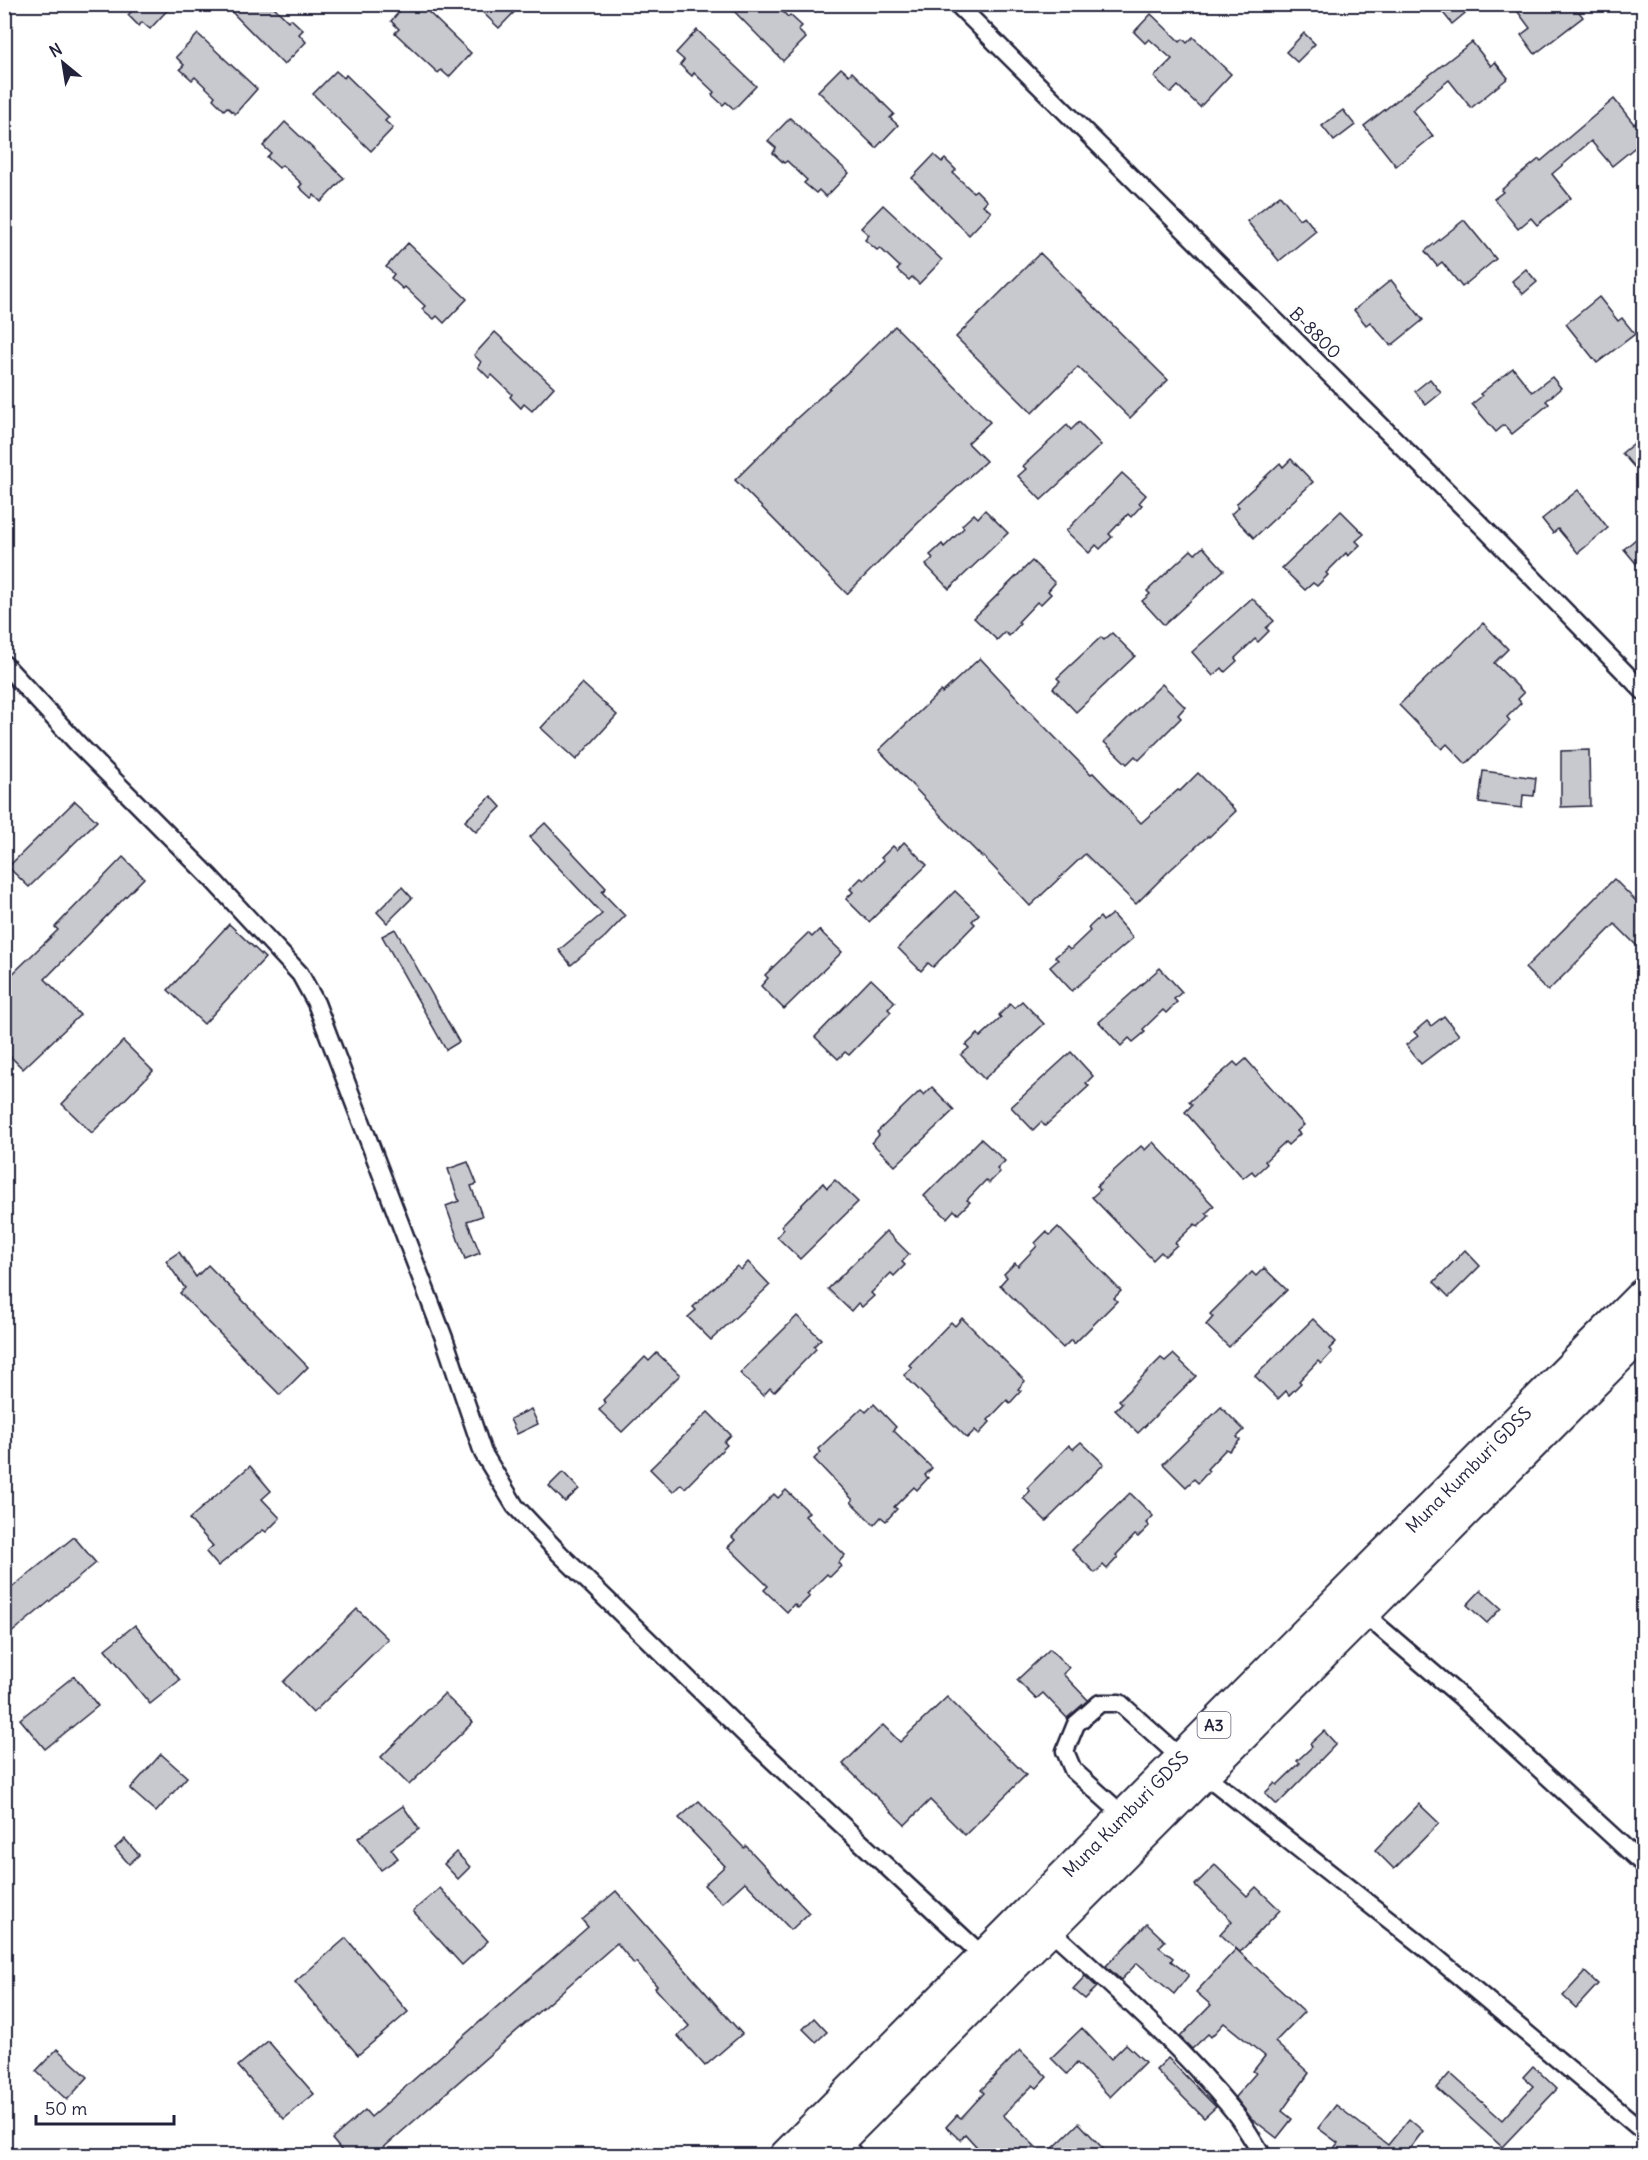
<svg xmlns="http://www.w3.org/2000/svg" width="1648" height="2160" viewBox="0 0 1648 2160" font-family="Delius,sans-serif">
	<rect width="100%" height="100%" fill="#fff"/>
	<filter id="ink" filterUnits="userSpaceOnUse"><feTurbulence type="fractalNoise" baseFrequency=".0167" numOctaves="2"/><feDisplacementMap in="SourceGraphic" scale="12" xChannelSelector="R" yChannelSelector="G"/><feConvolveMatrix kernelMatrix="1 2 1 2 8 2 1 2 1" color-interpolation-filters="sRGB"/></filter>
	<g filter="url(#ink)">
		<!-- building -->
		<g fill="#c8c8cf" stroke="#22223b" stroke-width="1.5">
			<polygon points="122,4 173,4 150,29 142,22 139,26 128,15 131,12"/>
			<polygon points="224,4 271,4 288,21 291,19 303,30 299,34 306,42 284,65"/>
			<polygon points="406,4 420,4 471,53 449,77 441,70 438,73 395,33 399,29 391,21"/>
			<polygon points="474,4 522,4 499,28"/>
			<polygon points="727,4 775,4 788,17 790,15 802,26 798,30 806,38 783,61"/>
			<polygon points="1436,4 1476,4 1452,24"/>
			<polygon points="1512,4 1573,4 1583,17 1535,54 1521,35 1530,28"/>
			<polygon points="1151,14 1180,42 1183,39 1187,43 1193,37 1231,74 1200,107 1178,86 1171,93 1154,77 1172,59 1149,39 1145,43 1134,32"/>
			<polygon points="697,30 756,86 734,109 726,102 723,105 712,95 714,92 694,73 692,76 680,65 684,60 676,53"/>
			<polygon points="1304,33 1315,44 1297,62 1286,52"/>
			<polygon points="198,34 257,89 235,114 227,107 224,110 213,99 215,96 195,77 192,80 180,69 184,65 176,57"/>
			<polygon points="1472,42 1491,66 1495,62 1508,78 1471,108 1449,80 1412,110 1433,136 1396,166 1364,126"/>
			<polygon points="841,68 849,75 852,72 894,114 890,118 898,125 876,148 818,91"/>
			<polygon points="336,71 344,78 346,75 389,117 385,121 393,128 371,151 313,94"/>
			<polygon points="1614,99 1634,124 1644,116 1644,140 1612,166 1591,141 1552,174 1571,198 1537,225 1531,218 1518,229 1494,199 1503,192 1501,190 1539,159 1541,161"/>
			<polygon points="1343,110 1355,125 1334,141 1322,126"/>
			<polygon points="790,118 849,173 826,197 819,190 816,193 804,183 807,180 787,161 784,163 773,153 776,148 768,141"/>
			<polygon points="285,122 344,178 321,202 314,195 311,198 299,187 302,184 282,165 279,168 267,157 271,153 263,146"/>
			<polygon points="934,155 942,162 945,159 956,170 953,173 973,192 976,190 987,201 983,205 991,212 969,235 912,178"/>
			<polygon points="1280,195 1299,219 1304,216 1316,231 1279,261 1247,221"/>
			<polygon points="883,205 942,260 919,284 912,277 909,280 897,270 900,267 880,248 877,250 865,240 869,235 861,228"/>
			<polygon points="1464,220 1496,259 1462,287 1442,262 1437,266 1425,251"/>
			<polygon points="408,243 467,299 444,323 437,316 434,319 422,309 425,306 405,287 403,289 391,278 394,274 386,267"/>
			<polygon points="1040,253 1168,380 1130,418 1078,367 1032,413 956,337"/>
			<polygon points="1526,269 1537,282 1523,294 1512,281"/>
			<polygon points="1391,280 1423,320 1391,346 1370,322 1366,325 1354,310"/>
			<polygon points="1599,297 1618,321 1622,318 1635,334 1597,363 1566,324"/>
			<polygon points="895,326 990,422 968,443 986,461 919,522 847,594 735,480 798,417 847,373"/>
			<polygon points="495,332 554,387 532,411 524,404 521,408 510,397 512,394 492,375 489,378 478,367 481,362 474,355"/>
			<polygon points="1513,368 1532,392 1552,377 1561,388 1546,401 1549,404 1512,434 1504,425 1496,432 1472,404 1482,396 1480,394"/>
			<polygon points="1430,379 1441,393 1426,405 1415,391"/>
			<polygon points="1079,422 1101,445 1041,500 1018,476 1026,469 1023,466 1067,425 1071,430"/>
			<polygon points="1644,435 1644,459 1634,467 1622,453"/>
			<polygon points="1291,459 1313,482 1254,538 1231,514 1239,507 1236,504 1280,463 1283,467"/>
			<polygon points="1122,473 1146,495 1139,503 1142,505 1131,517 1128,514 1109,534 1112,537 1100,549 1096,545 1089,553 1066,531"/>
			<polygon points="1578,490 1608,528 1578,553 1558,529 1553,533 1542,519"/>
			<polygon points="985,510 1008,533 949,589 926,565 933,558 930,555 942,544 944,547 964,528 962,525 974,514 978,518"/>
			<polygon points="1341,511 1364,534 1356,541 1360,545 1348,556 1346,553 1326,573 1328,575 1317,586 1313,583 1305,590 1282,568"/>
			<polygon points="1644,532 1644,573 1624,549"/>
			<polygon points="1203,547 1224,570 1164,625 1142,601 1150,594 1147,591 1191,550 1195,554"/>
			<polygon points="1032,561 1055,583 1048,591 1051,594 1040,605 1037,602 1018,622 1020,624 1009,636 1005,632 997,640 974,618"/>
			<polygon points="1252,598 1274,621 1266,628 1269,631 1258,642 1255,639 1235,658 1237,661 1225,672 1222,668 1213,676 1192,652"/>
			<polygon points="1483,623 1508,649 1494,663 1524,693 1518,699 1521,703 1507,717 1510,721 1466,764 1447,744 1442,749 1399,705"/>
			<polygon points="1112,633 1135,656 1076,712 1053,688 1060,681 1057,678 1101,637 1104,640"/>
			<polygon points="980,658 1037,719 1091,774 1093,773 1141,823 1178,790 1180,791 1198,773 1236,811 1209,837 1208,836 1170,870 1136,904 1085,854 1030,906 983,856 982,857 944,819 879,750 941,691 942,693"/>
			<polygon points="582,683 617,715 576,760 541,728"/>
			<polygon points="1162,684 1185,707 1178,715 1181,718 1139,760 1135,756 1127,764 1104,742"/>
			<polygon points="1589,750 1590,806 1561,807 1561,751"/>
			<polygon points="1483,771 1536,778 1534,796 1523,795 1522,808 1479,803"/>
			<polygon points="491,796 501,807 476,832 465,821"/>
			<polygon points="75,801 97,821 29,887 8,867"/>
			<polygon points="545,823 606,888 602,892 625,916 605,937 571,965 559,950 602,914 530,837"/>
			<polygon points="904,842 927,865 869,922 846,899 853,892 850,889 861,878 864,880 884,860 881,858 893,846 897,850"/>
			<polygon points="123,857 144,878 45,979 80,1015 23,1069 4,1050 4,982 58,930 55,927"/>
			<polygon points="1614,879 1644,909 1644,953 1615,924 1548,991 1525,968"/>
			<polygon points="402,887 412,898 387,923 377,912"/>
			<polygon points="955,891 979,914 972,921 975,924 933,967 928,963 921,971 898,948"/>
			<polygon points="1112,914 1133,938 1072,991 1050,967 1058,960 1055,957 1067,947 1070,950 1090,931 1088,928 1100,917 1103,921"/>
			<polygon points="229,924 265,958 204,1024 168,990"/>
			<polygon points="395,929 459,1042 446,1050 382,936"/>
			<polygon points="819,930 842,952 784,1009 761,986 768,978 765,975 808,933 812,937"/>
			<polygon points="1160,968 1182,992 1174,999 1177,1002 1166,1013 1163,1010 1143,1029 1145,1032 1133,1042 1129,1038 1121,1046 1099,1022"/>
			<polygon points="871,979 895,1002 888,1009 891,1012 849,1055 845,1052 838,1059 815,1037"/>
			<polygon points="1022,1001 1044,1024 984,1079 961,1055 969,1048 966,1045 978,1034 980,1037 1001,1018 999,1015 1010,1004 1014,1008"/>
			<polygon points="1444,1016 1459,1035 1421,1064 1406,1045 1418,1036 1414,1032 1427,1021 1431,1026"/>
			<polygon points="123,1041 153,1071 92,1133 62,1104"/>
			<polygon points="1071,1052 1093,1076 1086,1083 1089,1086 1045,1126 1041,1122 1033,1130 1011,1107"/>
			<polygon points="1246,1059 1304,1125 1297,1131 1300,1134 1288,1145 1285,1142 1265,1161 1267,1164 1255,1175 1252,1171 1243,1178 1185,1112 1192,1105 1189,1102 1234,1062 1238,1066"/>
			<polygon points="932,1087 954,1110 895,1166 872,1143 879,1135 877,1132 920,1091 924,1095"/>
			<polygon points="981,1139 1005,1161 997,1169 1000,1172 989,1183 986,1180 967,1200 970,1202 958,1214 954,1210 947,1218 924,1196"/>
			<polygon points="1153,1142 1214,1206 1206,1213 1209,1216 1198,1227 1195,1224 1175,1243 1177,1245 1165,1256 1161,1252 1153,1260 1092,1197 1100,1190 1097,1186 1141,1146 1145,1150"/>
			<polygon points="468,1162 477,1184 471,1186 482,1216 467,1221 480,1253 465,1259 446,1206 459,1201 448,1169"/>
			<polygon points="835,1180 858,1202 800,1259 777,1237 784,1229 781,1226 823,1183 827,1188"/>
			<polygon points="1058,1227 1121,1291 1114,1298 1117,1301 1074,1344 1071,1340 1063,1348 1000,1285 1007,1277 1004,1274 1015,1263 1018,1266 1037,1246 1035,1243 1046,1232 1050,1235"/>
			<polygon points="886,1231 909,1254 902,1262 905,1265 894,1276 891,1273 871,1293 874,1296 862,1307 858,1303 851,1311 828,1289"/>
			<polygon points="1465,1250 1480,1266 1449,1297 1434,1282"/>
			<polygon points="179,1252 196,1277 208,1265 308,1367 280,1395 180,1293 185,1288 166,1261"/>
			<polygon points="748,1262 770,1285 711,1340 688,1317 696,1310 693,1307 737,1266 741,1270"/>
			<polygon points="1264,1268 1287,1290 1229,1347 1206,1325 1213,1317 1210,1314 1252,1272 1256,1276"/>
			<polygon points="797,1316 821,1339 814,1346 816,1349 774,1392 770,1388 763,1396 740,1373"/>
			<polygon points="962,1318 1025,1381 1018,1389 1021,1391 1010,1403 1007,1400 988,1420 990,1422 979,1434 975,1430 967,1438 904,1375 912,1368 909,1365 951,1322 955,1326"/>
			<polygon points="1313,1319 1336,1342 1329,1349 1332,1352 1321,1364 1318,1361 1299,1381 1301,1383 1289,1395 1286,1391 1278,1399 1255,1376"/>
			<polygon points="657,1353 680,1375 622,1432 599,1410 606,1403 603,1400 645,1357 649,1361"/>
			<polygon points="1173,1354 1196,1376 1138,1433 1115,1410 1122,1403 1119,1400 1161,1358 1165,1361"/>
			<polygon points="874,1404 896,1427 893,1430 932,1468 925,1475 928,1478 917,1490 914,1487 894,1507 897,1509 886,1521 881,1517 874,1525 851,1502 853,1500 814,1459 821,1452 818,1449 862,1408 866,1412"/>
			<polygon points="1221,1407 1244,1430 1237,1437 1240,1440 1229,1451 1226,1449 1207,1469 1209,1471 1198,1483 1194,1479 1186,1487 1163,1464"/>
			<polygon points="531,1409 538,1424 517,1434 510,1419"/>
			<polygon points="708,1412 731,1435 724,1442 727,1445 685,1488 681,1484 673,1492 650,1469"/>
			<polygon points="1081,1442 1104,1464 1046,1521 1023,1498 1030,1491 1027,1488 1069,1445 1073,1449"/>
			<polygon points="250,1466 271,1491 262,1499 280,1518 266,1532 263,1530 218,1566 206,1552 213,1546 189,1519"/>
			<polygon points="563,1472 579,1489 565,1502 549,1486"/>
			<polygon points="786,1490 809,1512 805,1516 845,1555 838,1563 841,1566 830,1577 827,1574 807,1594 810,1596 798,1608 794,1604 787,1612 764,1590 768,1586 728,1547 735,1540 732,1537 774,1494 778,1498"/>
			<polygon points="1130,1493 1153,1516 1146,1523 1149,1526 1138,1537 1135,1535 1116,1555 1118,1557 1107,1569 1103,1565 1095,1573 1072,1550"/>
			<polygon points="74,1537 96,1563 4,1639 4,1594"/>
			<polygon points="1481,1590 1501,1608 1487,1623 1467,1605"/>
			<polygon points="357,1609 388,1639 313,1713 283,1682"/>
			<polygon points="135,1625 180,1680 150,1704 105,1649"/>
			<polygon points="1050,1649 1069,1668 1063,1674 1088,1700 1067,1718 1043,1693 1036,1699 1017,1680"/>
			<polygon points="74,1676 98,1706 45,1749 20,1719"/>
			<polygon points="444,1694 473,1722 409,1785 381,1757"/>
			<polygon points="947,1697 1026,1775 965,1835 930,1800 905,1825 843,1764 883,1725 900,1742"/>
			<polygon points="1324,1731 1336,1744 1277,1805 1265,1793 1275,1783 1277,1785 1300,1763 1297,1761 1312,1747 1310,1744"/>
			<polygon points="161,1754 187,1777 156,1812 130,1789"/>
			<polygon points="699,1801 744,1848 746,1846 809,1913 791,1930 745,1882 722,1903 704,1885 725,1866 679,1818"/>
			<polygon points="1419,1804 1439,1823 1394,1869 1375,1850"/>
			<polygon points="403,1806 419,1829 391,1849 398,1858 381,1870 358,1838"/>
			<polygon points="125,1839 139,1855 129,1864 115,1848"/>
			<polygon points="456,1852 470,1867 458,1879 444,1864"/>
			<polygon points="1215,1865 1247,1896 1256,1887 1280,1910 1240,1952 1220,1934 1232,1921 1195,1885"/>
			<polygon points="440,1888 488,1941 462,1965 413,1911"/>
			<polygon points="616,1891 742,2034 705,2066 678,2036 689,2026 655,1988 657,1986 636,1962 634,1964 617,1943 382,2149 388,2156 346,2156 332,2139 365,2110 371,2117 588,1927 582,1920"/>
			<polygon points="1147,1924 1165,1941 1159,1947 1173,1958 1171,1961 1189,1975 1174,1994 1137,1963 1121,1980 1106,1966"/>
			<polygon points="346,1938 408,2012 358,2055 295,1982"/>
			<polygon points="1236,1949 1304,2012 1275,2042 1309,2073 1282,2111 1292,2119 1277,2138 1251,2118 1235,2097 1256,2073 1253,2071 1265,2056 1224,2023 1211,2037 1208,2034 1192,2049 1180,2037 1211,2005 1196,1992"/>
			<polygon points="1585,1972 1598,1984 1576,2008 1563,1996"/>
			<polygon points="1085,1976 1097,1987 1085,1999 1073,1989"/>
			<polygon points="814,2018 827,2032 816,2042 803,2029"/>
			<polygon points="1082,2028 1111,2059 1126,2044 1145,2062 1110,2097 1077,2063 1067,2074 1051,2058"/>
			<polygon points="268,2041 314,2094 284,2119 238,2066"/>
			<polygon points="57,2049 88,2077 67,2100 36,2071"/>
			<polygon points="1020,2050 1047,2077 1037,2088 1033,2085 1003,2115 1045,2156 985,2156 965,2134 960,2140 946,2127 957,2115 961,2118 984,2093 981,2090"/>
			<polygon points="1168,2058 1216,2107 1204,2118 1156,2070"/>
			<polygon points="1533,2066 1557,2089 1502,2147 1437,2088 1450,2073 1502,2120 1533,2086 1523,2077"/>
			<polygon points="1336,2105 1388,2145 1409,2119 1423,2131 1404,2156 1328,2156 1338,2143 1318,2128"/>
			<polygon points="1079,2123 1110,2156 1045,2156"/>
		</g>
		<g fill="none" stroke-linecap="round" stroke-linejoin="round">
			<!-- street casing -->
			<g stroke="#22223b" stroke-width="21">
				<g id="street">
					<polyline points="957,4 1487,531 1644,692"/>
					<polyline points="4,664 79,745 210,877 300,974 316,1003 444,1338 483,1453 515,1506 560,1554 756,1745 984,1957"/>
					<polyline points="1363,1613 1460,1696 1644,1865"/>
					<polyline points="1204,1774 1430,1952 1644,2132"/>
					<polyline points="1124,1816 1073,1770 1065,1751 1076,1724 1100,1703 1120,1703 1181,1758"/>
					<path d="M1048,1928c65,59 132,117 187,185 10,13 19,29 28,43"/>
					<polyline points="840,2139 855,2156"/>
				</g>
			</g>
			<!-- highway casing -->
			<g stroke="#22223b" stroke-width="36">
				<g id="highway">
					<path id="s1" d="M786,2156l858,-862"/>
					<polyline points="823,2156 1644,1331"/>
				</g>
			</g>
			<!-- street -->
			<use href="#street" stroke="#fff" stroke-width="16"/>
			<!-- highway -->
			<use href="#highway" stroke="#fff" stroke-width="32"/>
		</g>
	</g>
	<g text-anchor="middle" stroke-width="5" stroke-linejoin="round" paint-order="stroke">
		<!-- shield labels -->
		<rect fill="#fff" stroke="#646476" stroke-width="1.5" x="1197.5" y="1712" width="33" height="26" rx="4.5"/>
		<g font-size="16" font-weight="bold" fill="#22223b">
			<text x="1214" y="1731">A3</text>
		</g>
		<!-- street labels -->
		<g font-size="18" fill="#22223b" stroke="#fff">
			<text transform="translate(1315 333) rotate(45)" y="6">B-8800</text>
			<text dy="6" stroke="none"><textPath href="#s1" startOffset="968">Muna Kumburi GDSS</textPath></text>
			<text dy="6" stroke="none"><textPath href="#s1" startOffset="482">Muna Kumburi GDSS</textPath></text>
		</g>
	</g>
	<!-- margin -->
	<rect width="1648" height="2160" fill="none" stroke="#fff" stroke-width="24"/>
	<rect x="12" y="12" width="1624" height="2136" fill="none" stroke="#22223b" stroke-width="2" filter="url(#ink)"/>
	<!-- north arrow -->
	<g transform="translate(63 63) rotate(330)" stroke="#ffffff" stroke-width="4.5" paint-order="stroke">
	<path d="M0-4.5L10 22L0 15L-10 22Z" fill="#22223b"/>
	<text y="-9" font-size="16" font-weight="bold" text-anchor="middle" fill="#22223b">N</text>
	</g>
	<!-- scale -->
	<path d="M36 2115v9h138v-9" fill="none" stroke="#22223b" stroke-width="3"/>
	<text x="45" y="2115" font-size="18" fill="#22223b" stroke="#ffffff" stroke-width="4.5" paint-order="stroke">50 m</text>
</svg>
